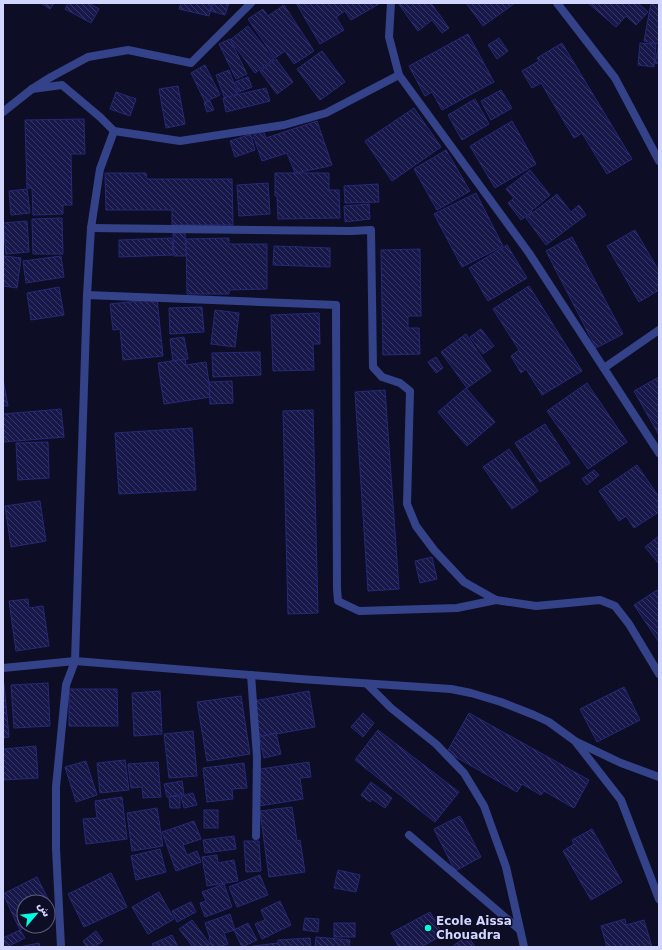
<svg xmlns="http://www.w3.org/2000/svg" width="662" height="950" viewBox="0 0 662 950" font-family="'DejaVu Sans','Noto Naskh Arabic',sans-serif">
	<defs>
		<pattern id="building-back-hatch" width="6" height="6" patternUnits="userSpaceOnUse"><rect width="6" height="6" fill="#171849"/><path d="M-1 5l2 2M0 0l6 6M5-1l2 2" fill="none" stroke="#383964"/></pattern>
	</defs>
	<rect width="100%" height="100%" fill="#0d0e26"/>
	<!-- building -->
	<g fill="url(#building-back-hatch)" stroke="#272877">
		<polygon points="41,3 54,3 50,9"/>
		<polygon points="68,3 89,3 99,9 91,23 65,9"/>
		<polygon points="181,3 212,3 209,16 179,9"/>
		<polygon points="213,3 229,3 225,15 211,11"/>
		<polygon points="296,3 379,3 379,4 351,20 345,11 336,17 344,30 320,44"/>
		<polygon points="398,3 431,3 449,28 442,33 432,20 418,31"/>
		<polygon points="466,3 515,3 483,26"/>
		<polygon points="588,3 640,3 639,4 648,12 636,25 626,16 616,27"/>
		<polygon points="651,3 659,3 659,64 655,63 659,44 644,41"/>
		<polygon points="284,5 314,51 294,64 285,51 275,58 248,19 263,9 268,16"/>
		<polygon points="248,26 274,59 255,73 230,40"/>
		<polygon points="468,34 494,82 442,110 432,92 425,96 409,66"/>
		<polygon points="499,38 508,51 497,59 488,45"/>
		<polygon points="230,39 247,74 236,79 219,44"/>
		<polygon points="562,43 632,159 607,174 582,133 574,138 541,83 532,88 522,71 539,61 537,58"/>
		<polygon points="640,43 656,44 654,67 638,65"/>
		<polygon points="322,51 345,82 320,100 297,69"/>
		<polygon points="276,59 293,82 277,94 260,71"/>
		<polygon points="205,65 220,95 205,102 191,73"/>
		<polygon points="229,70 238,94 225,99 216,75"/>
		<polygon points="248,77 252,87 239,92 235,82"/>
		<polygon points="178,86 185,124 166,128 159,89"/>
		<polygon points="266,88 270,101 226,112 223,98"/>
		<polygon points="501,90 512,108 491,120 481,101"/>
		<polygon points="116,92 136,99 130,116 110,109"/>
		<polygon points="475,99 489,124 462,140 448,115"/>
		<polygon points="210,101 214,110 207,112 204,103"/>
		<polygon points="414,108 441,147 392,181 365,141"/>
		<polygon points="84,119 85,154 71,154 72,205 63,205 63,214 33,215 32,188 27,188 25,120"/>
		<polygon points="317,121 332,165 325,167 295,173 287,153 262,161 254,138 252,139 255,150 235,157 230,141 263,130 266,138"/>
		<polygon points="512,121 536,164 495,188 470,146"/>
		<polygon points="446,150 470,191 437,210 414,169"/>
		<polygon points="530,170 550,195 531,211 532,212 521,220 508,203 514,198 506,189"/>
		<polygon points="105,173 146,173 147,179 232,179 233,225 172,225 172,210 106,210"/>
		<polygon points="275,173 329,173 329,190 339,190 340,218 278,219 277,196 275,196"/>
		<polygon points="268,183 270,214 239,216 237,185"/>
		<polygon points="378,184 379,202 345,203 344,186"/>
		<polygon points="27,189 30,213 11,215 9,191"/>
		<polygon points="476,193 503,246 462,267 434,214"/>
		<polygon points="557,194 571,212 579,205 586,215 546,245 526,218"/>
		<polygon points="369,204 370,219 345,222 344,206"/>
		<polygon points="62,218 63,254 33,254 32,219"/>
		<polygon points="27,221 29,252 6,254 3,223"/>
		<polygon points="635,230 659,271 659,290 639,302 607,246"/>
		<polygon points="173,233 185,233 186,256 174,256"/>
		<polygon points="572,237 623,334 596,348 546,251"/>
		<polygon points="172,238 173,255 119,257 119,240"/>
		<polygon points="229,238 229,244 267,244 267,289 229,290 229,294 187,294 186,239"/>
		<polygon points="507,245 527,278 488,301 469,268"/>
		<polygon points="274,246 330,248 330,267 273,265"/>
		<polygon points="420,249 421,316 408,316 408,328 419,328 420,354 383,355 381,250"/>
		<polygon points="4,256 21,258 17,288 3,286 3,266"/>
		<polygon points="61,256 64,277 26,283 23,261"/>
		<polygon points="529,286 582,371 542,395 526,369 521,373 511,356 519,350 493,309"/>
		<polygon points="59,287 64,315 31,320 27,293"/>
		<polygon points="157,299 163,356 123,360 120,329 113,330 110,304"/>
		<polygon points="202,307 204,332 170,334 169,308"/>
		<polygon points="215,310 239,313 235,347 211,344"/>
		<polygon points="319,313 320,344 313,344 314,370 273,371 271,315"/>
		<polygon points="481,329 494,346 483,354 470,337"/>
		<polygon points="466,334 491,371 467,388 441,352"/>
		<polygon points="184,337 188,359 173,361 170,339"/>
		<polygon points="260,352 261,375 213,377 212,353"/>
		<polygon points="436,357 443,368 436,373 428,362"/>
		<polygon points="185,359 186,365 206,362 211,397 164,404 158,363"/>
		<polygon points="659,377 659,435 634,391"/>
		<polygon points="3,379 8,406 3,406"/>
		<polygon points="232,381 233,403 210,404 209,382"/>
		<polygon points="587,383 627,442 588,469 547,411"/>
		<polygon points="466,388 495,422 467,446 438,412"/>
		<polygon points="385,390 399,589 368,591 355,392"/>
		<polygon points="61,409 64,437 4,442 3,414"/>
		<polygon points="313,410 318,613 288,614 283,411"/>
		<polygon points="545,424 570,463 540,482 515,443"/>
		<polygon points="192,428 196,490 119,494 115,433"/>
		<polygon points="48,442 49,478 18,480 16,443"/>
		<polygon points="509,449 538,491 512,509 483,467"/>
		<polygon points="637,465 659,497 659,512 634,528 626,516 619,521 599,491"/>
		<polygon points="594,470 599,475 587,485 582,479"/>
		<polygon points="40,501 46,541 11,547 5,506"/>
		<polygon points="659,536 659,564 645,547"/>
		<polygon points="432,557 437,579 420,583 415,561"/>
		<polygon points="657,590 659,593 659,642 634,605"/>
		<polygon points="28,599 29,608 43,606 49,646 16,651 9,601"/>
		<polygon points="48,683 50,726 14,728 11,685"/>
		<polygon points="3,684 4,684 9,737 3,738"/>
		<polygon points="624,687 640,720 597,742 580,709"/>
		<polygon points="69,689 117,689 118,726 69,726"/>
		<polygon points="160,691 162,734 134,736 132,693"/>
		<polygon points="309,691 315,727 260,737 253,701"/>
		<polygon points="241,696 250,754 207,761 197,702"/>
		<polygon points="363,713 374,723 363,737 351,727"/>
		<polygon points="469,713 589,780 574,808 544,791 541,795 522,784 517,792 447,752"/>
		<polygon points="378,730 459,792 435,822 355,760"/>
		<polygon points="193,731 197,776 169,778 164,734"/>
		<polygon points="276,733 281,754 264,758 259,737"/>
		<polygon points="36,746 38,778 3,780 3,749"/>
		<polygon points="125,760 129,790 100,793 97,763"/>
		<polygon points="86,761 97,795 76,802 65,767"/>
		<polygon points="158,762 161,797 143,798 142,787 131,788 128,764"/>
		<polygon points="309,762 311,777 300,778 303,799 259,806 253,770"/>
		<polygon points="244,763 247,788 232,789 233,799 207,802 203,768"/>
		<polygon points="182,781 184,794 167,797 164,784"/>
		<polygon points="371,782 392,798 385,808 372,799 370,802 361,795"/>
		<polygon points="193,793 197,805 184,808 181,796"/>
		<polygon points="180,796 180,808 170,808 169,797"/>
		<polygon points="122,797 127,839 86,844 83,819 97,818 95,801"/>
		<polygon points="292,807 297,841 300,840 305,872 269,877 260,811"/>
		<polygon points="157,808 163,846 132,851 127,813"/>
		<rect x="204" y="810" width="14" height="18"/>
		<polygon points="460,816 481,857 455,871 434,829"/>
		<polygon points="194,821 201,839 183,845 187,855 197,851 201,862 176,871 162,832"/>
		<polygon points="592,829 622,882 591,900 563,851 574,844 572,840"/>
		<polygon points="234,836 236,849 205,853 203,840"/>
		<polygon points="244,841 259,841 261,871 246,872"/>
		<polygon points="160,849 166,872 136,880 131,856"/>
		<polygon points="217,855 218,863 234,860 238,881 207,886 202,857"/>
		<polygon points="338,870 360,875 356,892 334,888"/>
		<polygon points="111,873 127,907 84,927 68,894"/>
		<polygon points="260,875 268,895 237,907 229,887"/>
		<polygon points="37,877 55,913 48,916 48,902 24,902 24,926 28,926 20,930 3,894"/>
		<polygon points="224,884 232,907 205,917 200,903 206,901 202,892"/>
		<polygon points="159,892 174,919 148,934 132,907"/>
		<polygon points="280,901 291,925 262,939 255,924 265,920 261,910"/>
		<polygon points="191,902 196,912 177,922 172,911"/>
		<polygon points="430,912 443,935 421,947 399,947 391,933"/>
		<polygon points="230,914 235,930 224,933 228,944 218,947 212,947 209,938 210,938 205,923"/>
		<polygon points="305,918 319,919 318,932 303,930"/>
		<polygon points="625,919 626,925 644,920 652,947 607,947 601,926"/>
		<polygon points="192,920 210,944 207,947 193,947 179,929"/>
		<polygon points="248,923 257,940 242,947 234,930"/>
		<rect x="334" y="923" width="21" height="14"/>
		<polygon points="20,930 25,938 7,947 3,938"/>
		<polygon points="96,931 103,941 94,947 87,947 83,941"/>
		<polygon points="172,935 178,947 154,947 152,944"/>
		<polygon points="468,936 475,947 455,947 454,945"/>
		<polygon points="316,937 350,940 349,947 315,947"/>
		<polygon points="310,938 311,947 253,947 253,946 278,943 278,940"/>
		<polygon points="39,943 40,947 19,947"/>
	</g>
	<g fill="none" stroke-linecap="round" stroke-linejoin="round">
		<!-- service -->
		<polyline stroke="#344389" stroke-width="8" points="251,675 257,757 256,836"/>
		<!-- minor -->
		<g stroke="#344389" stroke-width="8">
			<polyline points="557,3 615,78 659,161"/>
			<polyline points="399,75 326,113 284,125 180,141 114,131 100,169 91,228 87,295 75,661 300,679 451,689 471,693 501,702 534,715 549,722 575,741 621,800 659,899"/>
			<polyline points="32,89 51,77 88,57 128,50 191,63 251,3"/>
			<polyline points="3,112 32,89 62,85 100,117 114,131"/>
			<polyline points="91,228 351,231 371,230 373,367 382,377 400,383 410,391 407,504 416,526 434,550 464,582 496,600 536,606 600,600 615,606 629,624 659,674"/>
			<polyline points="87,295 336,305 337,589 338,601 359,611 457,608 496,600"/>
			<polyline points="604,368 659,330"/>
			<polyline points="3,668 75,661 66,685 56,787 56,849 61,947"/>
			<polyline points="367,684 391,708 436,744 464,773 484,806 506,867 524,947"/>
			<polyline points="577,742 621,763 659,777"/>
			<polyline points="409,835 520,930"/>
		</g>
		<!-- tertiary -->
		<polyline stroke="#344389" stroke-width="8" points="391,3 389,37 399,75 529,253 659,453"/>
	</g>
	<!-- markers -->
	<circle fill="#00fde1" stroke="#0d0e26" stroke-width="1.5" cx="428" cy="928" r="4"/>
	<g text-anchor="middle" stroke-width="3" stroke-linejoin="round" paint-order="stroke">
		<!-- poi labels -->
		<g font-size="12" font-weight="bold" fill="#d2d6ff" stroke="#0d0e26" text-anchor="start">
			<text x="436" y="925">Ecole Aissa<tspan x="436" dy="14">Chouadra</tspan></text>
		</g>
	</g>
	<!-- border -->
	<rect width="662" height="950" fill="none" stroke="#d2d6ff" stroke-width="8"/>
	<!-- north arrow -->
	<g transform="translate(36 914) rotate(62)"><circle r="19" fill="#0d0e26" stroke="#5c5e7d"/>
	<path d="M0-3L7 15L0 10L-7 15Z" fill="#00fde1"/>
	<text y="-6" font-size="11" font-weight="bold" text-anchor="middle" fill="#d2d6ff">ش</text>
	</g>
</svg>
